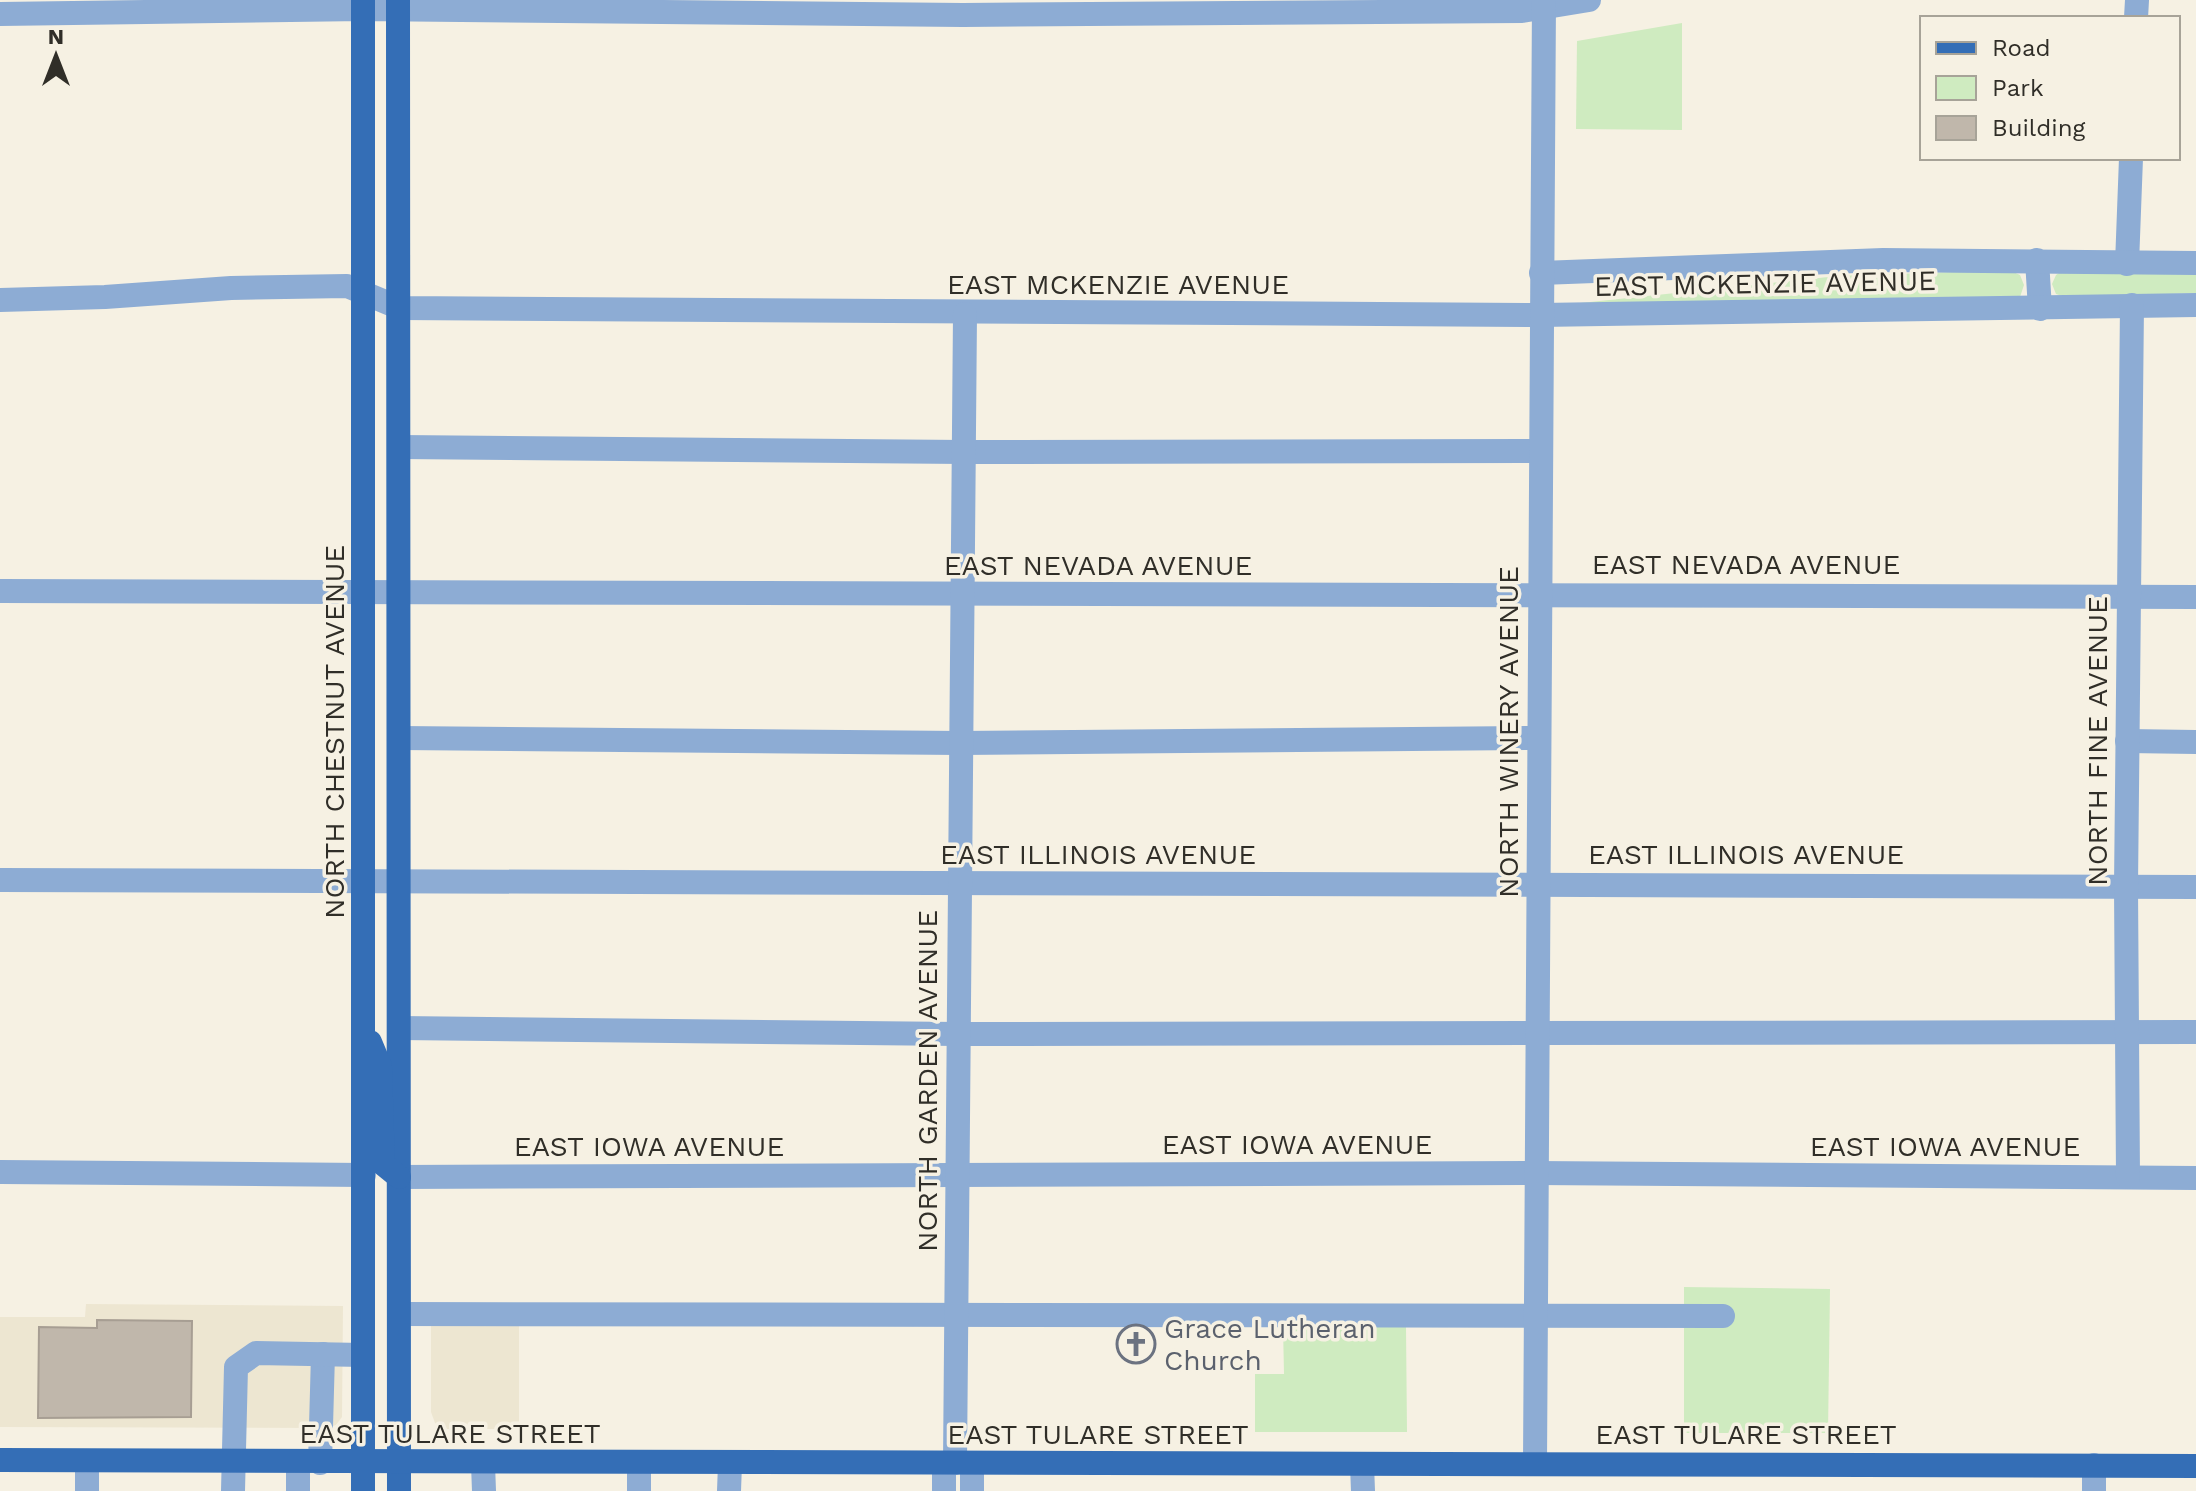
<svg xmlns="http://www.w3.org/2000/svg" width="2196" height="1491" viewBox="0 0 2196 1491" font-family="'Work Sans',sans-serif">
	<rect width="100%" height="100%" fill="#f6f1e3"/>
	<!-- built -->
	<g fill="#ede6d1">
		<polygon points="86,1304 343,1306 342,1417 336,1425 327,1428 0,1427 0,1317 85,1317"/>
		<polygon points="431,1326 519,1326 519,1429 447,1429 435,1423 431,1412"/>
	</g>
	<!-- green -->
	<g fill="#cfebc0">
		<polygon points="1682,23 1682,130 1576,129 1577,41"/>
		<polygon points="2065,269 2196,270 2196,293 2068,298 2056,294 2052,284 2056,275"/>
		<polygon points="2009,270 2020,275 2024,285 2020,297 1571,304 1838,276"/>
		<polygon points="1684,1287 1830,1289 1828,1433 1684,1433"/>
		<polygon points="1283,1326 1406,1327 1407,1432 1255,1432 1255,1374 1284,1374"/>
	</g>
	<!-- building -->
	<polygon fill="#c0b7ab" stroke="#a79e93" stroke-width="2" points="97,1320 192,1321 191,1417 38,1418 39,1327 97,1328"/>
	<g fill="none" stroke-linecap="round" stroke-linejoin="round">
		<!-- minor -->
		<g stroke="#8dacd4" stroke-width="24">
			<polyline points="0,14 363,9 963,15 1522,11 1589,0"/>
			<polyline points="2136,18 2137,0"/>
			<polyline points="2037,260 2040,309"/>
			<polyline points="2127,264 2131,158"/>
			<polyline points="1541,273 1883,260 2196,263"/>
			<polyline points="0,300 105,297 231,288 347,286 400,308 1540,315 2196,305"/>
			<polyline points="400,447 964,452 1539,451"/>
			<polyline points="0,591 2196,597"/>
			<polyline points="400,738 960,743 1537,738"/>
			<polyline points="2127,741 2196,742"/>
			<polyline points="0,880 2196,887"/>
			<polyline points="400,1028 958,1034 2196,1032"/>
			<polyline points="0,1172 364,1175"/>
			<polyline points="399,1177 1535,1173 2196,1178"/>
			<polyline points="2128,1177 2126,887 2132,305"/>
			<polyline points="399,1314 1723,1316"/>
			<polyline points="87,1461 87,1491"/>
			<polyline points="298,1462 298,1491"/>
			<polyline points="320,1463 323,1354"/>
			<polyline points="944,1463 944,1491"/>
			<polyline points="955,1463 965,314"/>
			<polyline points="483,1464 484,1491"/>
			<polyline points="639,1464 639,1491"/>
			<polyline points="972,1464 972,1491"/>
			<polyline points="1362,1464 1363,1491"/>
			<polyline points="1535,1464 1544,0"/>
			<polyline points="2094,1465 2094,1491"/>
			<polyline points="233,1491 236,1367 256,1353 363,1355"/>
			<polyline points="729,1491 730,1464"/>
		</g>
		<!-- major -->
		<g stroke="#346eb6" stroke-width="24">
			<polyline points="398,0 399,1491"/>
			<polyline points="370,1042 380,1066 383,1164 399,1177"/>
			<polyline points="0,1460 2196,1466"/>
			<polyline points="363,1491 363,0"/>
		</g>
	</g>
	<!-- icons -->
	<defs>
		<g id="church-ring" transform="scale(2)"><circle r="9.5" fill="#f6f1e3" stroke="#6b7280" stroke-width="1.5"/><path d="M-1.2-6h2.4v3.5h3.3v2.4h-3.3V6h-2.4V-.1h-3.3v-2.4h3.3Z" fill="#6b7280"/></g>
	</defs>
	<g fill-rule="evenodd">
		<use href="#church-ring" x="1136" y="1344"/>
	</g>
	<g text-anchor="middle" stroke-width="7" stroke-linejoin="round" paint-order="stroke">
		<!-- street labels -->
		<g font-size="28" fill="#302e28" stroke="#f6f1e3">
			<text transform="translate(1765 283) rotate(-1)" y="10">EAST MCKENZIE AVENUE</text>
			<text x="1118" y="294">EAST MCKENZIE AVENUE</text>
			<text x="1746" y="574">EAST NEVADA AVENUE</text>
			<text x="1098" y="575">EAST NEVADA AVENUE</text>
			<text transform="translate(334 732) rotate(-90)" y="10">NORTH CHESTNUT AVENUE</text>
			<text transform="translate(1508 732) rotate(-90)" y="10">NORTH WINERY AVENUE</text>
			<text transform="translate(2097 741) rotate(-90)" y="10">NORTH FINE AVENUE</text>
			<text x="1098" y="864">EAST ILLINOIS AVENUE</text>
			<text x="1746" y="864">EAST ILLINOIS AVENUE</text>
			<text transform="translate(927 1081) rotate(-90)" y="10">NORTH GARDEN AVENUE</text>
			<text x="1297" y="1154">EAST IOWA AVENUE</text>
			<text x="649" y="1156">EAST IOWA AVENUE</text>
			<text x="1945" y="1156">EAST IOWA AVENUE</text>
			<text x="450" y="1443">EAST TULARE STREET</text>
			<text x="1098" y="1444">EAST TULARE STREET</text>
			<text x="1746" y="1444">EAST TULARE STREET</text>
		</g>
		<!-- worship labels -->
		<g font-size="28" fill="#5b616d" stroke="#f6f1e3" text-anchor="start">
			<text x="1164" y="1338">Grace Lutheran<tspan x="1164" dy="32">Church</tspan></text>
		</g>
	</g>
	<!-- legend -->
	<rect x="1920" y="16" width="260" height="144" fill="#f6f1e3" stroke="#a7a398" stroke-width="2"/>
	<rect x="1936" y="42" width="40" height="12" fill="#346eb6" stroke="#a7a398" stroke-width="2"/>
	<text x="1992" y="56" font-size="24" fill="#302e28">Road</text>
	<rect x="1936" y="76" width="40" height="24" fill="#cfebc0" stroke="#a7a398" stroke-width="2"/>
	<text x="1992" y="96" font-size="24" fill="#302e28">Park</text>
	<rect x="1936" y="116" width="40" height="24" fill="#c0b7ab" stroke="#a7a398" stroke-width="2"/>
	<text x="1992" y="136" font-size="24" fill="#302e28">Building</text>
	<!-- north arrow -->
	<g transform="translate(56 56)" stroke="#f6f1e3" stroke-width="6" paint-order="stroke">
	<path d="M0-6L14 30L0 20L-14 30Z" fill="#302e28"/>
	<text y="-12" font-size="22" font-weight="bold" text-anchor="middle" fill="#302e28">N</text>
	</g>
</svg>
